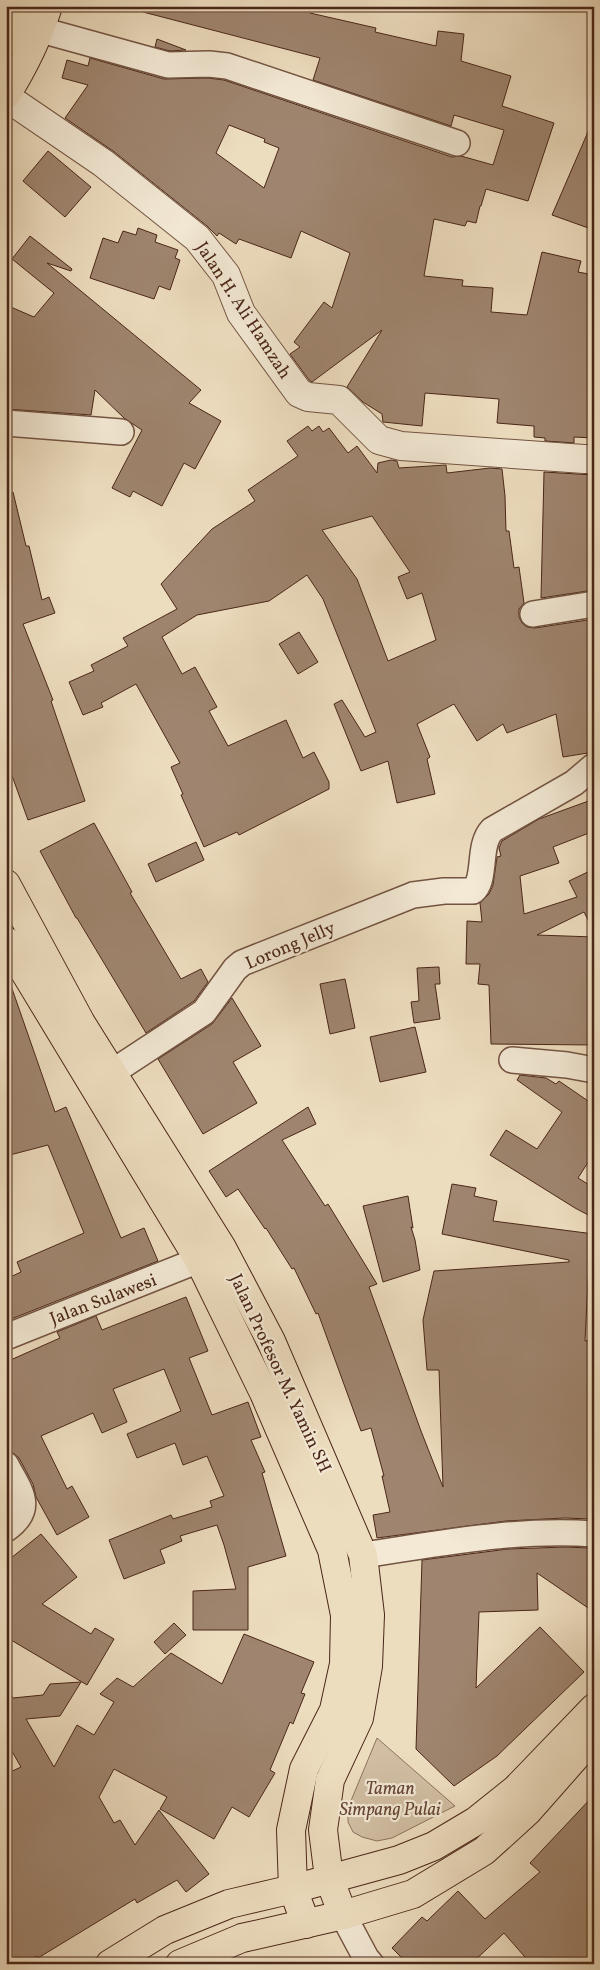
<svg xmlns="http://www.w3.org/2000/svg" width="600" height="1970" viewBox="0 0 600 1970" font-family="Vollkorn,serif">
	<rect width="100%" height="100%" fill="#edddbf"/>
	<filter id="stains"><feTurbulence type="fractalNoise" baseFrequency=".004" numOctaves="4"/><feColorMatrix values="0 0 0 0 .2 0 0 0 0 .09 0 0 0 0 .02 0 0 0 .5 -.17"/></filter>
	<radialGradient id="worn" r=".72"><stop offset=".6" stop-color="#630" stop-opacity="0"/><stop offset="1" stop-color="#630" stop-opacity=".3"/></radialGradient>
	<!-- green -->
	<polygon fill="#d1bea3" stroke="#8e725e" points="377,1738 455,1806 392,1838 377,1841 362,1837 353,1832 348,1822 348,1808"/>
	<!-- building -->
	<g fill="#9f856f" stroke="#4a2618" fill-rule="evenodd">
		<path d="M143,6h169l-2,7 66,15 -1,4 61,14 2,-15 26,3 -3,27 50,15 -9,30 52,17 -26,78 -42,-12 -5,17h-1l-4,17 -9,-2 -2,5 -31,-7 -10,57 39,4 -1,6 31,2 -2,24 36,3 15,-63 39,9 -3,11 16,3v163l-20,-1v6l-29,-2v-3l-11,-1v-11l-37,-3 2,-24 -74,-6 -3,33 -39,-4 -1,-8 -19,-12 -16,-15 35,-57 -70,52 -3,-2 -19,-26 10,-7 -6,-5 30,-40 8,6 18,-55 -49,-22 -10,27 -52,-19 -3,5 -17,-11 -2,3 -10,-10 -94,-75 -48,-33 23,-33 -26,-7 5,-18 21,6 2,-8 74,21 44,-1 16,2 228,77 9,-1 32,9 11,-35 -50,-15 -3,11 -138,-46 7,-22 -177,-46zM229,125l36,14 -1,3 15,6 -15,40 -48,-35z"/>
		<polygon points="157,39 186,50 170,51 155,47"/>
		<polygon points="594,118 594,230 552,215"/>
		<polygon points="48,151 91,187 65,217 23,181"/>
		<polygon points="138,228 157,235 155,242 178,250 175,258 180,260 170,290 159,286 154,299 90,278 103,238 118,243 123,231 136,235"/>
		<polygon points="30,236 72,269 71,271 47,263 201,390 189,403 221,421 195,469 184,463 162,506 133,491 130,497 112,488 142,430 124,418 95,390 91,415 6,409 6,305 34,317 54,293 12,259"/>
		<path d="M308,426l4,5 7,-5 4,6 6,-4 19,25 9,-7 20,27 1,-10 13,-3 6,1 2,7 47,-3 1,8 43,-5 12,1 3,27 1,35h3l5,37 5,-1 5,36 -5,6v8l3,6 5,4 8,1 59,-9v133l-31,5 -7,-43 -49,19 -4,-9 -26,17 -23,-37 -37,20 13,33 -3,2 8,35 -38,9 -9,-42 -27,10 -27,-67 8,-4 23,37 11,-5 -53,-133 -16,-24 -38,26 -72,14 -35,22 20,37 13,-7 22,40 -8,4 19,35 58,-26 17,38 11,-6 15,30v7l-90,46 -2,-3 -33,15 -23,-52 2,-1 -12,-27 9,-4 -44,-79 -35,19 2,4 -20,8 -14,-33 25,-11 -3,-6 37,-19 -5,-8 54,-29 -16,-25 51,-55 43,-28 -7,-11 50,-34 -11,-15zM372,516l38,56 -12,5 9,22 15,-6 14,47 -48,21 -31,-82 -35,-49z"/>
		<polygon points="544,472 594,475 594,590 541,598"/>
		<polygon points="13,492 26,546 29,546 42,600 49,597 55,613 23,624 53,700 51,701 85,801 28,820 6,759 6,493"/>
		<polygon points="299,632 318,662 298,674 279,644"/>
		<polygon points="594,799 594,831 553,847 559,863 520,876 524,914 577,897 569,881 594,869 594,932 584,912 537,935 594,937 594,1045 491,1044 489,985 478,984 480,964 466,964 467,921 482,922 480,903 489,894 493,885 497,857 501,856 499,848 502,841 539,819"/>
		<polygon points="94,823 132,892 130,893 181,979 201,969 208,982 194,1001 146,1033 77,918 76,918 40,851"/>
		<polygon points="196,842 204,860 156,882 148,864"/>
		<polygon points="439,967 440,984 435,984 440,1019 414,1023 411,1002 419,1001 417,968"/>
		<polygon points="345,979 355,1028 330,1034 320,984"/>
		<polygon points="9,980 55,1112 66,1107 121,1238 144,1228 158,1261 6,1321 6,1279 21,1272 17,1262 84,1233 48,1145 6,1156 6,981"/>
		<polygon points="232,998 261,1046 233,1062 257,1103 203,1134 158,1059 212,1024"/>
		<polygon points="415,1027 426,1072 380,1082 370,1037"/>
		<polygon points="520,1075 546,1078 556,1084 559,1081 594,1105 594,1153 578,1178 594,1188 594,1218 575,1208 490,1155 506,1130 537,1149 562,1112 517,1080"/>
		<polygon points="308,1107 316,1124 282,1140 325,1206 328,1204 377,1284 369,1287 421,1431 443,1487 439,1370 427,1370 423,1320 434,1271 569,1262 569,1260 442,1234 452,1184 476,1188 474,1196 497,1201 493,1221 594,1234 594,1279 588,1279 585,1341 594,1340 594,1416 590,1416 590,1519 565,1518 506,1521 377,1538 373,1515 390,1512 382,1476 384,1476 371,1428 361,1431 318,1313 316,1314 294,1268 292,1269 266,1228 265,1229 238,1189 226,1197 209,1171"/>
		<polygon points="408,1196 413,1228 411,1227 415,1240 420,1270 383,1282 363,1206"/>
		<polygon points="186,1297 208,1351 189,1358 212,1415 248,1402 261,1437 251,1440 265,1472 262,1473 286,1556 248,1567 248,1630 193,1630 193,1591 236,1589 224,1545 217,1525 180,1536 182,1541 160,1550 165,1563 124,1579 109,1540 171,1515 173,1519 212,1507 210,1501 224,1496 207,1456 183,1465 175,1443 137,1458 127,1434 181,1411 164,1369 113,1389 127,1422 102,1433 93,1413 41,1436 67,1489 72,1486 89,1517 57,1535 36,1497 33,1484 19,1458 13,1453 6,1451 6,1362 60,1338 57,1332 96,1316 102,1330"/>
		<polygon points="41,1534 77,1577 42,1604 91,1634 95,1628 114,1639 87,1685 6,1637 6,1562"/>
		<polygon points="565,1547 590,1548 590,1553 594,1548 594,1612 537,1573 538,1610 479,1612 476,1688 540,1627 584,1672 497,1756 454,1786 416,1749 422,1560 508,1549"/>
		<polygon points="174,1623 186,1635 165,1654 154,1642"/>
		<polygon points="244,1634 314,1662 301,1693 305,1694 293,1724 290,1722 270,1770 275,1773 249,1817 232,1807 214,1839 160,1809 167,1797 114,1769 99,1797 114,1823 120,1820 135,1845 159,1810 209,1874 186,1892 177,1880 137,1903 135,1899 38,1958 37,1956 25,1964 6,1964 6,1774 21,1767 6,1741 6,1686 13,1698 43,1695 50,1684 81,1682 60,1716 26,1719 54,1767 77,1725 94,1735 114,1702 100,1694 117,1678 133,1687 171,1653 222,1684"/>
		<polygon points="594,1795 594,1964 531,1964 504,1933 471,1964 408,1964 392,1948 422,1917 427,1921 458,1891 485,1919 540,1872 530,1863"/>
	</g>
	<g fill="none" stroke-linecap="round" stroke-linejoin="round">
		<!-- minor casing -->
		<g stroke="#735442" stroke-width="28">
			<g id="minor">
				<polyline points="41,30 168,65 209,64 227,66 457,143"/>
				<polyline points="6,423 121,432"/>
				<polyline points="533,614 594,604"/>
				<polyline points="512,1060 567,1065 594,1070"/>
				<path d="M111,1073l93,-61 31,-43 7,-6 171,-68 31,-4h29c14,-12 4,-45 19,-61l82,-47 20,-17"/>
				<polyline points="6,1337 199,1260"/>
				<path d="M6,1465c13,25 30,43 0,64"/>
				<path d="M363,1555c76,-11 153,-27 231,-21"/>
				<polyline points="343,1915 366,1958 371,1964"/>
			</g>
		</g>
		<!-- tertiary casing -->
		<g stroke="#735442" stroke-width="30">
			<polyline id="tertiary" points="6,97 103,163 197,238 226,275 241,313 299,393 308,397 339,400 379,440 401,446 584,459 594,459"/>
		</g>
		<!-- primary casing -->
		<g stroke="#4a2618" stroke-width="30">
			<g id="primary">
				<polyline points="293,1889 399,1860 434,1846 476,1821 516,1789 594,1708"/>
				<polyline points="343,1915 413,1894 484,1851 527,1812 594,1736"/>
			</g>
		</g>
		<!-- trunk casing -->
		<g stroke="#4a2618" stroke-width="30">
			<g id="trunk">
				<polyline points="6,42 16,24 21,6"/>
				<path d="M6,95c18,-29 32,-57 42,-89"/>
				<polyline points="6,884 81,1023 222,1248 271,1341 363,1555 370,1615 368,1666 359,1718 330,1780 323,1830 329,1878 343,1915 242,1938 180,1964"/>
				<polyline points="6,941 199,1260 264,1393 332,1550 345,1615 344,1664 334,1710 304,1769 291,1830 293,1889 306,1924"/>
				<polyline points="110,1964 165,1930 229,1904 293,1889"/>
			</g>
		</g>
		<!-- minor -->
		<use href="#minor" stroke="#f3e9d5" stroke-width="25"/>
		<!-- tertiary -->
		<use href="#tertiary" stroke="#f3e9d5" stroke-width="28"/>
		<!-- primary -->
		<use href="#primary" stroke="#edddbf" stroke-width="28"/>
		<!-- trunk -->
		<use href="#trunk" stroke="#edddbf" stroke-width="28"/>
	</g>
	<g text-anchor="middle" stroke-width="4.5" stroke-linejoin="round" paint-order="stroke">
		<!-- street labels -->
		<g font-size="18" fill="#4a2618" stroke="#f3e9d5">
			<text transform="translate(244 310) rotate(57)" y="6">Jalan H. Ali Hamzah</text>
			<text transform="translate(290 945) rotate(-23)" y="6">Lorong Jelly</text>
			<text transform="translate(103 1299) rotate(-21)" y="6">Jalan Sulawesi</text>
			<text transform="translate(281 1373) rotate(65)" y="6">Jalan Profesor M. Yamin SH</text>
		</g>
		<!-- park labels -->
		<g font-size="18" font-style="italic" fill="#654434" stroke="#f3e9d5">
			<text x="390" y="1794">Taman<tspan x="390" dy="21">Simpang Pulai</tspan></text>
		</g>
	</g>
	<!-- margin -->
	<rect width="600" height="1970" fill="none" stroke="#edddbf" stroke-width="25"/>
	<rect x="8" y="8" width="585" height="1955" fill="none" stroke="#4a2618" stroke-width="2.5"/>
	<rect x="12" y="12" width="575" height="1945" fill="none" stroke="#4a2618"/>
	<rect width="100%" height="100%" filter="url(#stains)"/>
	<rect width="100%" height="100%" fill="url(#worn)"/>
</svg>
